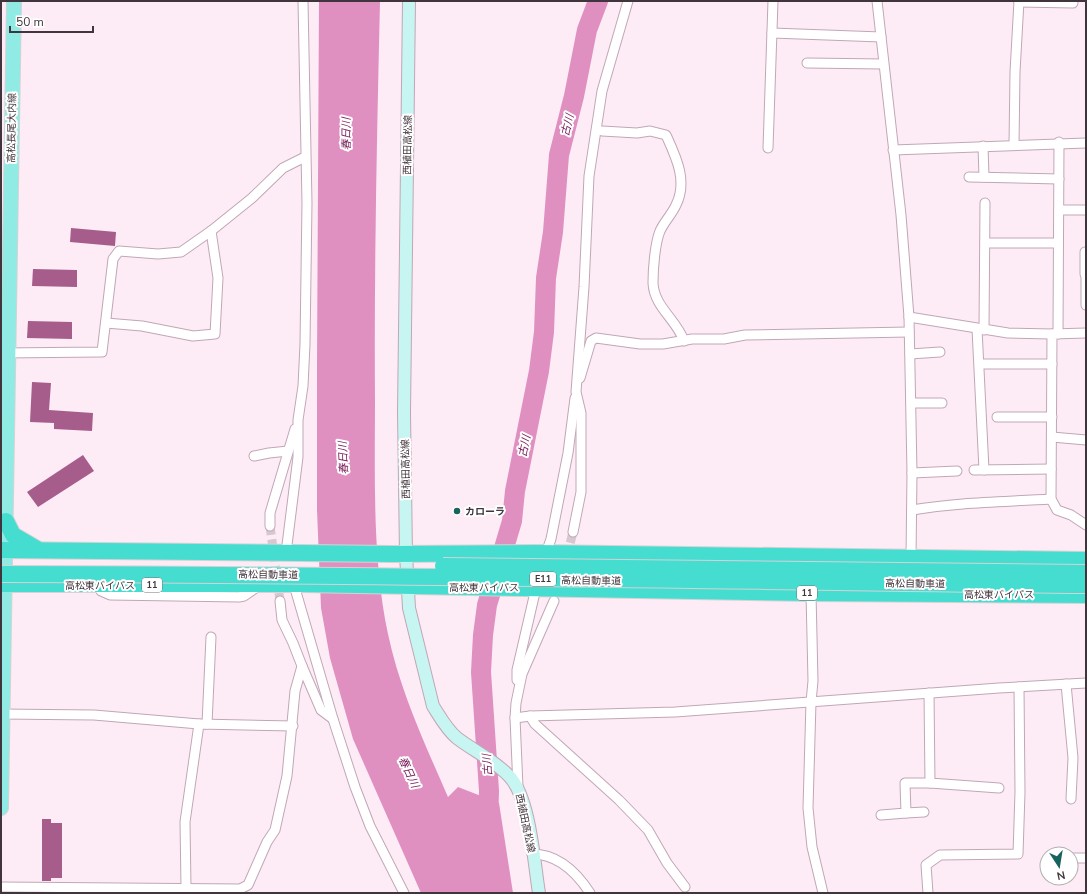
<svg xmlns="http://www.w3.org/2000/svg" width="1087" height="894" viewBox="0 0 1087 894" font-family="'Nunito Sans','Noto Sans JP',sans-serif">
	<rect width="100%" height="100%" fill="#fdecf5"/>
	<!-- water -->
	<path fill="#df90c0" d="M319,1h61c-3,133 -6,265 -5,398 0,75 -3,161 13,235 12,57 37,110 60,163l10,-10 41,16 14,90h-92l-68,-154 -23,-81 -9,-50 -4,-98v-144z"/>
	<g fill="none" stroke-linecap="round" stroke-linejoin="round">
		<!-- river -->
		<polyline stroke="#df90c0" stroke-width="20" points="488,826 489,791 481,672 483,635 487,605 512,521 515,491 539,371 544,332 546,278 553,232 559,155 574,96 587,30 598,1"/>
	</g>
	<!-- building -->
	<g fill="#a65d8b">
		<polygon points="71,228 116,232 115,246 70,242"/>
		<polygon points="33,269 77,270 77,287 32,286"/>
		<polygon points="28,321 72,322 72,339 27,338"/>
		<polygon points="32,382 51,383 49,410 93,413 92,431 54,429 54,423 30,422"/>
		<polygon points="83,455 94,471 38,507 27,492"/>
		<polygon points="42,819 51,819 51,823 62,823 62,878 51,878 51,881 42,881"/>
	</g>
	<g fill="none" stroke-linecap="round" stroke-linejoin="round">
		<!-- street-tunnel -->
		<g stroke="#d7c7d0" stroke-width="9" stroke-dasharray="9 4.5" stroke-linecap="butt">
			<polyline points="270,526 280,601"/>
			<polyline points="567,556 573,532"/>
		</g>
		<!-- street casing -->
		<g stroke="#c1a7b6" stroke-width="11">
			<g id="street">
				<polyline points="877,1 901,215 909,317 912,473 911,558"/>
				<polyline points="1019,2 1073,3"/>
				<polyline points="772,33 881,37"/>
				<polyline points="807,63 883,64"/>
				<path d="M602,131l35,2 13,-2 16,4c10,22 22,46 10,70 -4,9 -12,17 -16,26 -5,12 -7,38 -7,52 1,24 24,37 31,58"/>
				<polyline points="1014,145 1015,72 1019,1"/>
				<polyline points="983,146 984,177"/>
				<polyline points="768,148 773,1"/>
				<polyline points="893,150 1086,143"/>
				<polyline points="969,177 1059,179"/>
				<polyline points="1059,210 1086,210"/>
				<polyline points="985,243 1058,243"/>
				<polyline points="1085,274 1085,252"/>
				<polyline points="1086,274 1086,305"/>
				<polyline points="909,317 1008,333 1052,334"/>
				<polyline points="106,323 142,326 193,336 215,334 218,278 211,231"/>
				<polyline points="977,329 984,470"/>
				<polyline points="984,330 985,203"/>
				<polyline points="1086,333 1052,334 1051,499 1057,510 1071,515 1086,525"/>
				<polyline points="1058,334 1059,142"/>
				<polyline points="1,353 102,352 113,259 119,251 158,254 181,252 211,231 252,198 283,168 305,157"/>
				<polyline points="910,354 940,352"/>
				<polyline points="980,364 1052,364"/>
				<polyline points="580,378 591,341 596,338 640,344 663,344 692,339 724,339 745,335 909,332"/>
				<polyline points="911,403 942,403"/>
				<polyline points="997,417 1052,417"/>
				<polyline points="1052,437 1086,440"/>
				<polyline points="254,456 269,453 288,451"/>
				<polyline points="974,470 1051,469"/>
				<polyline points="912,473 957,471"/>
				<path d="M912,510c47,-8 92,-8 139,-11"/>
				<polyline points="270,526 270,513 295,429"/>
				<polyline points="573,532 581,492 581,413 576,392 584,287 589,176 602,91 628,1"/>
				<polyline points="286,553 298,457 298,420 303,386 305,344 307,203 303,1"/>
				<polyline points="546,553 551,539 568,453 575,398"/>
				<polyline points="97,585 101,591 110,595 239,597 244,596 260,585"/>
				<polyline points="294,585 333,719 355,787 370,826 404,893"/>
				<polyline points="811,593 813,681 811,702 808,808 812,847 823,893"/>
				<polyline points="280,601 282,620 293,643 302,666 321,710 333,719"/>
				<polyline points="517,680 517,670 536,588"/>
				<polyline points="1066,684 1073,758 1071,799"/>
				<polyline points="929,693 930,783 999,788"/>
				<polyline points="1,714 94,715 199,724"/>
				<polyline points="530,716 535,724 619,800 648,830 667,863 685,887"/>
				<polyline points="515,718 530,716 675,712 999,688 1086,683"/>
				<polyline points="207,724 211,637"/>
				<polyline points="518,787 515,718 516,703 522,674 554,601"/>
				<polyline points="906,813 924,812"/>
				<polyline points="881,815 906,813 905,783 930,783"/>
				<path d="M532,854c26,0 45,19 58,39"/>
				<polyline points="1071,858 1086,858"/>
				<polyline points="1,887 240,889 248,885 267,842 275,830 287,776 295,691 302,666"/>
				<polyline points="186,887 185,822 199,724 293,726"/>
				<polyline points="928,893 926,865 940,855 1018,854 1020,792 1019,687"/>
			</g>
		</g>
		<!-- secondary casing -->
		<g stroke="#c1a7b6" stroke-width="14">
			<path id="secondary" d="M409,1l-5,412 2,141 3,54 24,98c7,11 14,24 24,32 17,13 37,22 52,38 21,21 25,87 30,117"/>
		</g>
		<!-- primary casing -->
		<g stroke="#d5d3d4" stroke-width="16">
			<polyline id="primary" points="1,808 14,1"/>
		</g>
		<!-- highway casing -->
		<g stroke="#d5d3d4" stroke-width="18">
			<g id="highway">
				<polyline points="6,521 13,535 37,549"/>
				<polyline points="1,550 393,554 537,553 1086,560"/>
				<polyline points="1,584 302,584 811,593 1086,595"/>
			</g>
		</g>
		<!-- street -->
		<use href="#street" stroke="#fff" stroke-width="9"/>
		<!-- secondary -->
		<use href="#secondary" stroke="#c7f5f1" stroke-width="12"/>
		<!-- primary -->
		<use href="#primary" stroke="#8febe3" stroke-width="14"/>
		<!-- highway -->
		<use href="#highway" stroke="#45ddd0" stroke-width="16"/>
		<!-- highway-bridge casing -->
		<g stroke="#d5d3d4" stroke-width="18" stroke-linecap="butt">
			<g id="highway-bridge">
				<polyline points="443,566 1086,573"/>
				<path d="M1,574c362,0 723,7 1085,11"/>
			</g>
		</g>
		<!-- highway-bridge -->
		<use href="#highway-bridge" stroke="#45ddd0" stroke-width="16"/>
	</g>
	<!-- markers -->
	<circle fill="#17635d" stroke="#fff" stroke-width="1.5" cx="457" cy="511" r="4"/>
	<g text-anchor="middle" stroke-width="4" stroke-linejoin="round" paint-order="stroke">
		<!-- shield labels -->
		<g fill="#fff" stroke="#797276" stroke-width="1">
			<rect x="530" y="572" width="26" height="14" rx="3"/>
			<rect x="142" y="578" width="20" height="14" rx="3"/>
			<rect x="797" y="586" width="20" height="14" rx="3"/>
		</g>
		<g font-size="9" font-weight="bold" fill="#40353c">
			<text x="543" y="582">E11</text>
			<text x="152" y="588">11</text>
			<text x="807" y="596">11</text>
		</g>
		<!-- street labels -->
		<g font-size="10" fill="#40353c" stroke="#fff">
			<text transform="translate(11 128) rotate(-89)" y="4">高松長尾大内線</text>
			<text transform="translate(407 145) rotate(-89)" y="4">西植田高松線</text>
			<text transform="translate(405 469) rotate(-91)" y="4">西植田高松線</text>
			<text transform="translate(268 574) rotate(1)" y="4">高松自動車道</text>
			<text transform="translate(591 580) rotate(1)" y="4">高松自動車道</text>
			<text transform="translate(915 583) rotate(1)" y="4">高松自動車道</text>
			<text x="100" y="589">高松東バイパス</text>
			<text x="484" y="591">高松東バイパス</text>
			<text x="999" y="598">高松東バイパス</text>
			<text transform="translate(526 823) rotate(78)" y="4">西植田高松線</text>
		</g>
		<!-- poi labels -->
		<g font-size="10" font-weight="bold" fill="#40353c" stroke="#fff" text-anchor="start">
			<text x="465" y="515">カローラ</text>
		</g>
		<!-- water labels -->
		<g font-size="11" font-style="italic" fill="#7b205e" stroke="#fff">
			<text transform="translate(567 125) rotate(-76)" y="4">古川</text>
			<text transform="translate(346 134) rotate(-90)" y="4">春日川</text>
			<text transform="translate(524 446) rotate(-78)" y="4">古川</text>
			<text transform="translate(343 458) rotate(-93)" y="4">春日川</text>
			<text transform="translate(487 765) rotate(-94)" y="4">古川</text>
			<text transform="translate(409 772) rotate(65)" y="4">春日川</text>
		</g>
	</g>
	<!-- border -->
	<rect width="1087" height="894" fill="none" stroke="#40353c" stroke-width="4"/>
	<!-- north arrow -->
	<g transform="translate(1059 866) rotate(168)"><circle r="19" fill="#ffffff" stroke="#b3aeb1"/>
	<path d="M0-3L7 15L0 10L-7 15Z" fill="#17635d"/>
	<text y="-6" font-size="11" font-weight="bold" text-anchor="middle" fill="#40353c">N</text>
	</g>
	<!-- scale -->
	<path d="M10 26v6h83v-6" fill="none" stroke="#40353c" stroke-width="2"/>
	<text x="16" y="26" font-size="12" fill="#40353c" stroke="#ffffff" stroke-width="3" paint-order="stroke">50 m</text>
</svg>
